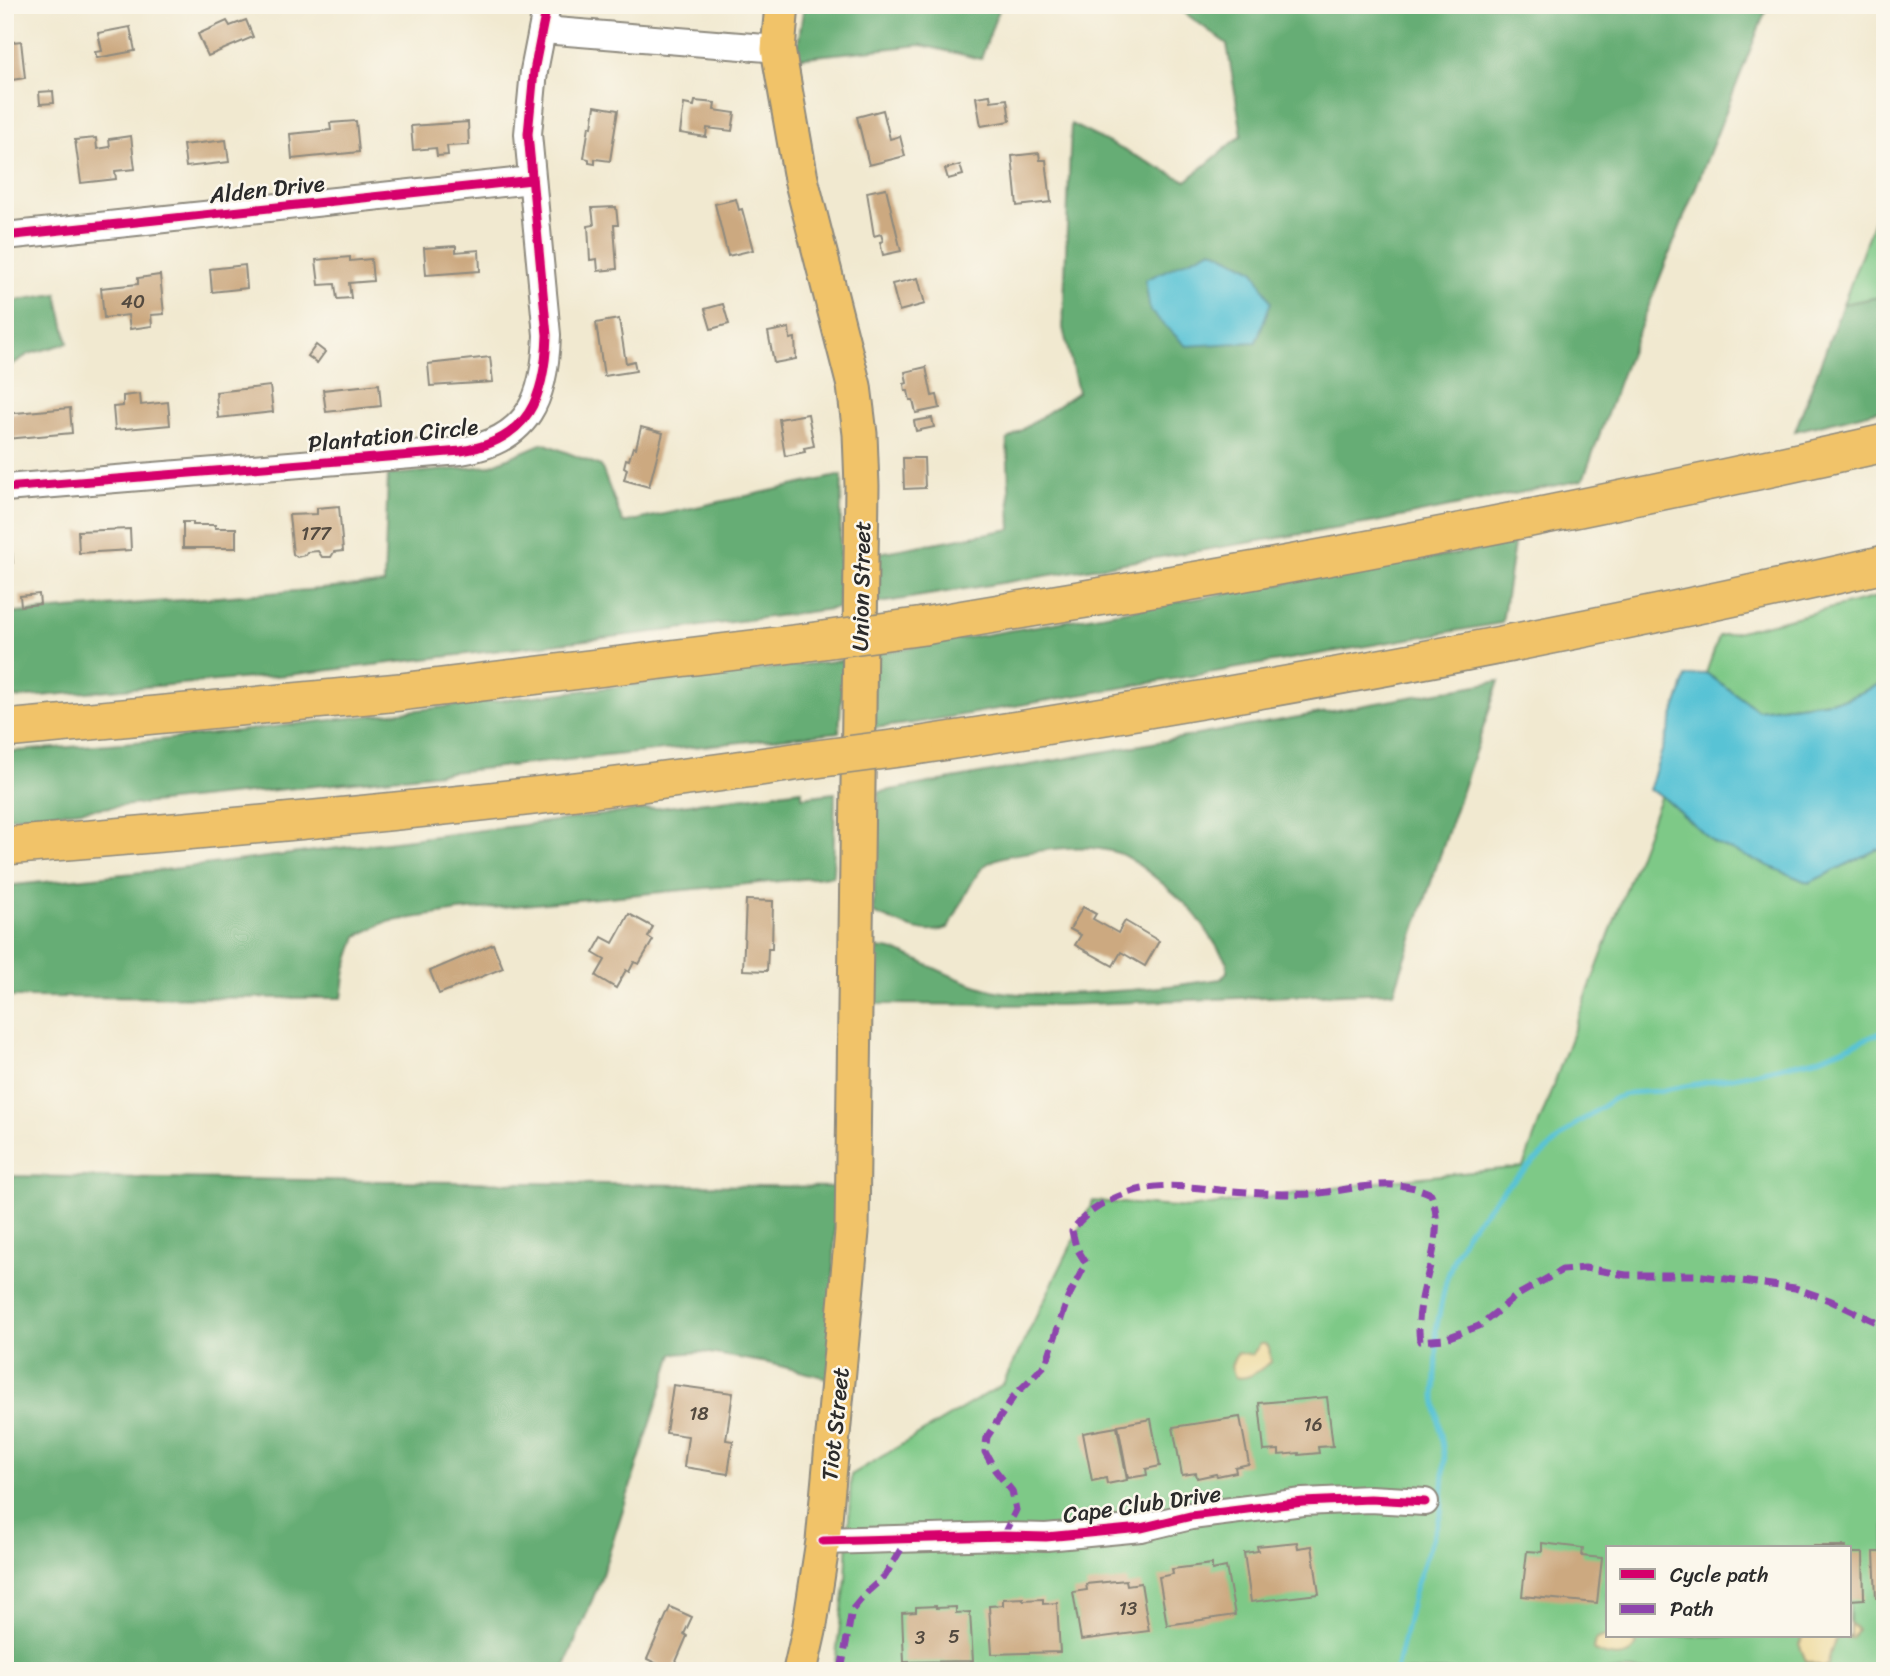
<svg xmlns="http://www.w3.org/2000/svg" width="1890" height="1676" viewBox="0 0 1890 1676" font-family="Sriracha,sans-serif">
	<rect width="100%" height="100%" fill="#fbf7ec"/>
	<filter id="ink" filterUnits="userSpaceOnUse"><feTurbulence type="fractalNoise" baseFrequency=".0143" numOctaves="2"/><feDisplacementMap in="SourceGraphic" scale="14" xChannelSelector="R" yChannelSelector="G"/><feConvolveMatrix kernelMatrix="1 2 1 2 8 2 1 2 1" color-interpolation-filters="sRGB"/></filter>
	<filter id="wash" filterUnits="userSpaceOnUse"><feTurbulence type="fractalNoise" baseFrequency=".00686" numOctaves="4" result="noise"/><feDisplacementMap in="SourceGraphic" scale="28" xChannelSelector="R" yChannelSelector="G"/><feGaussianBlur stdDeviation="1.57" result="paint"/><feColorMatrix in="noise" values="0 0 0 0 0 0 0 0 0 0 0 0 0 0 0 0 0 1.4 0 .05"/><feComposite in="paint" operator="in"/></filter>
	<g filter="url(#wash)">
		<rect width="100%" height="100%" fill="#f1e9d0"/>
		<!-- green -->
		<g fill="#7ec987" stroke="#547a59" stroke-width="2" fill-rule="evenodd">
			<polygon points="1885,190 1885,296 1843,304 1844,302"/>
			<polygon points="1885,595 1885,682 1846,699 1758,710 1706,673 1719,636"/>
			<path d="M1661,795l53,48 171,-2v830h-1051l12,-92 5,-104 152,-91 90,-183 96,7 212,-29 122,-12zM1608,1548h242v88h-242z"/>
		</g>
		<!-- forest -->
		<g fill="#66ad74" stroke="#486c50" stroke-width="2">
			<polygon points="804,5 1000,5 981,59 921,45 796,58"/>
			<polygon points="1174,5 1768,5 1621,376 1583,480 1376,522 879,603 878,553 1011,529 1007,440 1078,392 1063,328 1071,124 1186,181 1242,135 1227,44"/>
			<polygon points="57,294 68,343 29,354 5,369 5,302"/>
			<polygon points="1885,296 1885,409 1795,431 1843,304"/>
			<polygon points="543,443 601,466 623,523 842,475 838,608 663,631 288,675 5,699 5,614 384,584 388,475 489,466"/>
			<polygon points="1514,544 1502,623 915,723 873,728 873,654"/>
			<polygon points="844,660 839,732 5,818 5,752 161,740"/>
			<path d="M1499,681l-105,311 -334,13 -186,-1 -2,-56c27,0 37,9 60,19 19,9 40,18 60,23 19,5 39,4 59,4 58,-1 113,-6 170,-15l6,-7v-10c-11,-16 -21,-34 -33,-49 -12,-14 -58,-54 -76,-60 -23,-8 -55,-6 -80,-2 -16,2 -37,4 -51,13 -14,9 -29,49 -39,64 -26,10 -51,-6 -75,-15l6,-121z"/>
			<polygon points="802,790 802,797 835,793 833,876 459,911 386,922 357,936 346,969 342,998 5,997 5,886 164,870"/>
			<polygon points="5,1176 836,1187 831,1379 768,1363 703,1352 673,1354 600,1581 563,1671 5,1671"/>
		</g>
		<!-- sand -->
		<g fill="#eeda9e" stroke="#8c8264" stroke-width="2">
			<path d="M1260,1344h5l4,4 2,14c-11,7 -22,19 -36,15l-4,-11 6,-13 15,2z"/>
			<path d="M1850,1623l7,6 -5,9h-15c-5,8 -8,17 -9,27l-6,2 -16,-6 -7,-17 5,-8h46z"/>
			<path d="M1605,1636l22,3 9,5c-5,18 -30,14 -43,5l2,-9z"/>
		</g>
		<!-- water -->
		<g fill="#59c3d5" stroke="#427780" stroke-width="2">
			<polygon points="1212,249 1254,270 1271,302 1256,342 1186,346 1150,311 1145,280"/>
			<polygon points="1706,673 1758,710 1846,699 1885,682 1885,851 1878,849 1809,883 1714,843 1661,795 1649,790 1686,677"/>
		</g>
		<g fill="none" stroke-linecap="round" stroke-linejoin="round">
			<!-- stream -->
			<polyline stroke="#59c3d5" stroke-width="5" points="1396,1671 1414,1592 1441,1513 1445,1460 1435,1397 1437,1352 1436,1330 1446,1281 1455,1255 1468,1230 1507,1186 1576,1124 1615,1098 1629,1093 1659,1091 1749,1074 1820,1058 1885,1031"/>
		</g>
		<g id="blocks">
			<!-- building -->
			<g fill="#cca980">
				<polygon points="246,20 253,37 208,56 198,34 227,21 230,26"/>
				<polygon points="130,27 135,51 97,58 95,52 102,51 98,33"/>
				<polygon points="21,41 25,78 5,81 5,43"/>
				<polygon points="53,91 54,103 40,104 39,92"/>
				<polygon points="990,95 991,101 1007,99 1010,121 981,126 976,97"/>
				<polygon points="695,101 715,103 714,110 735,113 732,131 707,128 706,137 680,133 684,104 694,106"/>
				<polygon points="595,106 618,110 610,161 595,159 595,164 589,163 589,159 584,158 589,126 592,127"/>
				<polygon points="883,110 890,139 900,136 905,156 869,165 857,117"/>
				<polygon points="356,121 359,152 292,159 290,134 331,130 330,123"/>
				<polygon points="468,122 469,145 447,146 448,155 437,156 436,148 413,150 411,126"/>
				<polygon points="131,136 135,169 115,171 116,179 81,183 75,140 96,138 97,149 110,147 109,139"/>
				<polygon points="226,140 229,162 186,167 183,145"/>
				<polygon points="1039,153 1040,160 1046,160 1051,202 1017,206 1012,156"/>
				<polygon points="960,165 963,175 948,179 945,169"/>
				<polygon points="886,188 901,251 883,255 880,242 883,241 881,234 874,236 867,192"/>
				<polygon points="736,199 739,210 742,209 753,250 728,256 715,204"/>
				<polygon points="616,207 618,225 614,225 617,269 598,271 597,259 590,260 588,226 594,225 592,208"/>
				<polygon points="456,246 456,252 479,250 480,271 426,275 424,248"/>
				<polygon points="350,257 350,261 371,259 373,281 349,283 351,298 337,299 335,284 319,285 316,260"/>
				<polygon points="245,265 247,288 212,292 210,269"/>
				<polygon points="160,275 164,314 151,315 152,326 130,329 128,315 104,318 101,288 138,284 138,278"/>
				<polygon points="918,278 925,304 899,311 892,284"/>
				<polygon points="723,304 729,324 711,329 705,309"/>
				<polygon points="619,319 626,363 634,361 636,371 604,376 596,323"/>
				<polygon points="789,328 790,339 795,338 796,359 774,363 768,332"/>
				<polygon points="316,345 325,352 317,363 308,356"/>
				<polygon points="490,357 493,382 430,386 428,364"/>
				<polygon points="926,367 932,396 937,395 940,408 916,413 913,400 910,400 908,391 905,391 904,384 907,383 905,372"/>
				<polygon points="379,384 381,406 326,412 323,390"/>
				<polygon points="270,386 273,412 218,418 216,392"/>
				<polygon points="140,394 141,405 168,402 170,425 115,430 113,407 123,406 123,396"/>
				<polygon points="70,408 72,433 6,439 5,414"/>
				<polygon points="808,414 814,446 804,448 805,452 785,456 779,419"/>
				<polygon points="932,418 934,427 916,431 914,421"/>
				<polygon points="641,427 663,433 649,487 624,480 627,469 624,467 626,459 629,460 633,447 636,448"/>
				<polygon points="903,458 924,458 925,488 904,489"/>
				<polygon points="339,506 343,551 334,552 331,557 322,557 318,551 307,552 305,555 297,557 293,554 289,515 317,514 317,508"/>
				<polygon points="183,522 193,522 193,525 215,525 215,528 236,528 236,548 183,548"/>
				<polygon points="130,529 131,550 79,553 78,531"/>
				<polygon points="11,539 13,563 5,564 5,540"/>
				<polygon points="39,594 40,604 21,606 20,596"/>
				<polygon points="746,900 773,901 772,949 768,949 767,971 743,970"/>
				<polygon points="1083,907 1096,914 1093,919 1118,933 1125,921 1159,941 1145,966 1121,952 1113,966 1075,945 1081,935 1070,929"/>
				<polygon points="629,914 653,927 648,937 653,940 639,964 634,962 629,972 626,970 616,988 596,976 605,960 593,953 602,937 613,943"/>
				<polygon points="493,944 503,968 439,994 430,971"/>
				<polygon points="673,1385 733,1393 726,1440 733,1441 728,1474 684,1467 688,1436 666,1433"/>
				<polygon points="1327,1397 1333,1446 1318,1447 1319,1453 1299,1455 1299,1453 1279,1455 1279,1450 1264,1451 1259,1403"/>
				<polygon points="1240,1417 1249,1464 1235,1467 1236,1472 1217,1476 1216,1474 1197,1478 1196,1473 1182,1475 1173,1427"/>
				<polygon points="1151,1419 1160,1466 1146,1469 1147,1475 1128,1478 1118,1425"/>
				<polygon points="1117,1427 1127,1480 1107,1484 1106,1478 1092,1481 1083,1433"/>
				<polygon points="1297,1542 1298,1548 1312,1546 1319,1594 1251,1602 1244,1553 1258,1551 1257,1546"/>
				<polygon points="1542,1543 1583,1548 1582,1556 1602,1558 1597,1603 1522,1596 1527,1551 1542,1552"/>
				<rect x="1814" y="1546" width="32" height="2"/>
				<polygon points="1874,1552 1885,1552 1885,1597 1876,1598"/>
				<polygon points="1850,1553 1863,1553 1864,1599 1850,1600"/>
				<polygon points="1212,1564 1212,1570 1226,1567 1235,1615 1167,1625 1159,1577 1173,1574 1172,1569"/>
				<polygon points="1126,1580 1127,1585 1141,1583 1149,1631 1081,1640 1073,1592 1087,1590 1086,1584"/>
				<polygon points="1023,1598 1023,1600 1043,1599 1043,1604 1057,1603 1060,1652 992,1654 989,1606 1003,1605 1003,1599"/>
				<polygon points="936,1606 936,1608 956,1607 956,1613 970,1612 973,1661 904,1662 902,1613 916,1612 916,1607"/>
				<polygon points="670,1607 692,1617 684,1634 687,1636 672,1671 647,1659"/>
			</g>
		</g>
	</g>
	<g filter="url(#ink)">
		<use href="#blocks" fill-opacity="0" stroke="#8e8a7e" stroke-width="2"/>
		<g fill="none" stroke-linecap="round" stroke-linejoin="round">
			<!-- minor casing -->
			<g stroke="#8e8a7e" stroke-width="30">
				<g id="minor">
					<polyline points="543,30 778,49"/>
					<polyline points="5,236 532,180"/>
					<path d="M5,488l456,-37c68,-11 84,-53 86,-116l-19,-201 6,-63 13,-66"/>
					<polyline points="823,1541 1003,1536 1046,1537 1141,1528 1191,1516 1303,1502 1370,1499 1425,1502"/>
				</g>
			</g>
			<!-- major casing -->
			<g stroke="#8e8a7e" stroke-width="37">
				<polyline id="major" points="782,5 778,49 801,179 854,386 860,434 862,486 852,1232 823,1541 809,1631 800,1671"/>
			</g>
			<!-- highway casing -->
			<g stroke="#8e8a7e" stroke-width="40">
				<g id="highway">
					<path d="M924,626c116,-20 233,-38 349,-59 205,-37 409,-79 612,-124"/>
					<polyline points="5,729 400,692 801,643"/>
					<path d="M915,746c325,-49 649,-109 970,-182"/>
					<path d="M5,846c266,-21 532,-46 796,-85"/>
				</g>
			</g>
			<!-- minor -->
			<use href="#minor" stroke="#fff" stroke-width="26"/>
			<!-- major -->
			<use href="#major" stroke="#f1c369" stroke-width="33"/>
			<!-- highway -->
			<use href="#highway" stroke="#f1c369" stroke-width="37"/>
			<!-- highway-bridge casing -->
			<g stroke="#8e8a7e" stroke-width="40" stroke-linecap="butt">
				<g id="highway-bridge">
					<polyline points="801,643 924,626"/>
					<polyline points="801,761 915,746"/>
				</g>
			</g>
			<!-- highway-bridge -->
			<use href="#highway-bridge" stroke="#f1c369" stroke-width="37"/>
			<!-- quiet -->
			<g stroke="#8e44ad" stroke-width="7" stroke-dasharray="14 7" stroke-linecap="butt">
				<path d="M1003,1536l13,-26 -4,-19 -17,-21 -10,-18 2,-15 27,-41 32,-32 22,-66 18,-35 -10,-16 -4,-16c12,-19 40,-34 62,-40 27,-8 57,-4 85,-1 27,2 65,5 91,4 41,-3 82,-19 121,0 19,49 -19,97 -11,147l24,-2 35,-13 37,-30 46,-26 23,-2 41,7h69l100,13 34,12 56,26"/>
				<polyline points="841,1671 852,1610 867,1592 885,1576 907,1539"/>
			</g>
			<!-- cycleway casing -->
			<g stroke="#fbf7ec" stroke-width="13">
				<g id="cycleway">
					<polyline points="5,236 532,180"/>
					<path d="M5,488l456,-37c68,-11 84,-53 86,-116l-19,-201 6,-63 13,-66"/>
					<polyline points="823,1541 1003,1536 1046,1537 1141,1528 1191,1516 1303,1502 1370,1499 1425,1502"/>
				</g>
			</g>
			<!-- cycleway -->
			<use href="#cycleway" stroke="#d6006c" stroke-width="9"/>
		</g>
	</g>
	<g text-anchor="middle" stroke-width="5" stroke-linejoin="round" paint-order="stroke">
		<!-- number labels -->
		<g font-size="19" fill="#534a40">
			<text x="133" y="308">40</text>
			<text x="316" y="540">177</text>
			<text x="699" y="1420">18</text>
			<text x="1313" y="1431">16</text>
			<text x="1128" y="1615">13</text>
			<text x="954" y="1643">5</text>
			<text x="920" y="1644">3</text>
		</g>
		<!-- street labels -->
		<g font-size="23" fill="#2b2b2b" stroke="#fbf7ec">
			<text transform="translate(267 189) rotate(-6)" y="8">Alden Drive</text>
			<text transform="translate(393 435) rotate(-6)" y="8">Plantation Circle</text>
			<text transform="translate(861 586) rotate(-89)" y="8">Union Street</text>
			<text transform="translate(835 1424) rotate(-84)" y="8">Tiot Street</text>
			<text transform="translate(1142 1504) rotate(-8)" y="8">Cape Club Drive</text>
		</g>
	</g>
	<!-- margin -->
	<rect width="1890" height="1676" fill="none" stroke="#fbf7ec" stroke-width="28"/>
	<!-- legend -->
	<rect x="1606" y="1546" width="245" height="91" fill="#fbf7ec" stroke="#a8a59f" stroke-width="2"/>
	<rect x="1620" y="1569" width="35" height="10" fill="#d6006c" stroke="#a8a59f" stroke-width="2"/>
	<text x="1670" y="1582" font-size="21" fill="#2b2b2b">Cycle path</text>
	<rect x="1620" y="1604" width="35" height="10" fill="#8e44ad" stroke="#a8a59f" stroke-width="2"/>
	<text x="1670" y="1616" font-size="21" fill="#2b2b2b">Path</text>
</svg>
